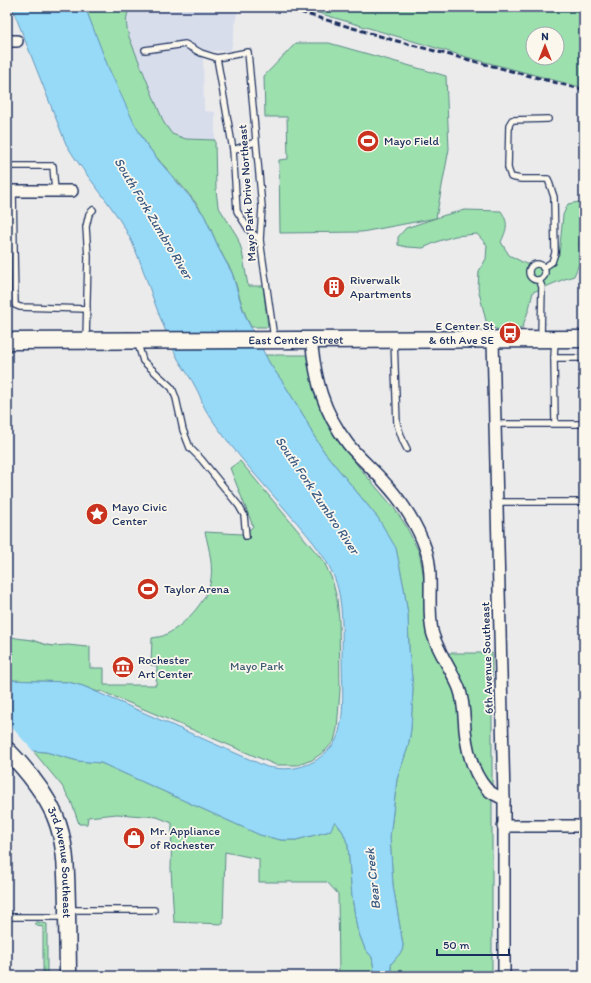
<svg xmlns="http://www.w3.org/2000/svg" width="591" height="983" viewBox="0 0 591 983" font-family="Itim,sans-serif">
	<rect width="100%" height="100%" fill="#ebebec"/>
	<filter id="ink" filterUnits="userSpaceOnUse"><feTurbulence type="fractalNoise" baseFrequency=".025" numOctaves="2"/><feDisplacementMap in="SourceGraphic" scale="8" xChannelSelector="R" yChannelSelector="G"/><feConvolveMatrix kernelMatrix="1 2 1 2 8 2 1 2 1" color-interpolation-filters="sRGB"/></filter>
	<g filter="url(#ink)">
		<!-- built -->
		<polygon fill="#d8ddec" points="130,7 238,7 231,51 203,51 204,111 215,112 215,140 186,139 172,134 163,123 129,37 126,25 126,15"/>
		<!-- green -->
		<g fill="#9ce0ad" stroke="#5c8886" fill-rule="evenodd">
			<path d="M85,7h45c-5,11 -4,19 -1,30l35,86 8,11 14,5 29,1 1,50 2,16 19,30 5,15 6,35h15l5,41h-17c-9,-17 -12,-34 -18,-52 -2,-7 -8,-14 -11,-21 -7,-13 -11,-26 -18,-39 -15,-25 -40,-46 -57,-70 -27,-39 -45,-94 -62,-138z"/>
			<path d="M298,7h286v81l-114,-30zM533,34h24v24h-24z"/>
			<polygon points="296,43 329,43 446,76 449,149 436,218 362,232 280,233 279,160 288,159 287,117 265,117 264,76"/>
			<path d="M579,202l5,6v22l-4,6 -1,10 4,9 -9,21c-15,4 -27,11 -41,16l-4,17 -7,19c-12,5 -24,3 -35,-3l-9,-37 1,-17 7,-12 1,-14 -10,-11 -22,2 -16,5 -16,7 -16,-1 -9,-2v-8l8,-9 39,-13 20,-5 36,1c8,12 6,18 0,31l8,13 17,9 19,-1 14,-8 4,-40 5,-11z"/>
			<polygon points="265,355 310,355 345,447 358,466 394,508 405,524 419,552 423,572 427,624 447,653 492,653 492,976 391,976 391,964 402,951 403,945 393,886 390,837 397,779 408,747 411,729 413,688 409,649 408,615 404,588 396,549 378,518 325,453 312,433 305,418 284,384 270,364"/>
			<path d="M240,461l84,101 8,17 5,20 2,20 1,71 -3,39 -3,12 -9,10 -13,9 -14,5h-22l-175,-74 -3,1 -15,-6 -15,-4 -61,-2v-45l9,3 16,2 15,5 7,1 14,-1 19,2 3,-1v22h14v17h52l1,-19 -6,-1 1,-27c5,-1 10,-1 15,-4 17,-9 38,-31 43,-50 4,-17 -1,-35 -5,-52l37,2 5,-1 6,-7 -23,-58z"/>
			<polygon points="33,751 46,752 78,761 101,763 260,835 281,840 296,840 330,831 334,821 343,832 348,845 352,897 357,928 365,949 372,957 375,976 339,976 338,894 327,882 259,882 259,859 225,852 223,924 174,922 171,869 172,823 157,817 117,814 88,817 87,824 79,824 71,801 62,786"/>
			<polygon points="37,922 47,924 47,976 45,976 43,973 43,927 37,926 35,923"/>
		</g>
		<!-- water -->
		<path fill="#96daf8" stroke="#6596ba" d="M12,7h73l24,62 25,54 12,21 13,17 31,36 14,18 17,38 11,20 10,34 5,13 23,44 14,20 21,34 7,15 13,20 53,65 18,30 8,40 4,27 1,34 4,39 -2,41 -3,18 -11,32 -7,58 3,48 10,60 -1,6 -11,13v12h-16l-3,-19 -7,-8 -8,-21 -5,-31 -4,-52 -5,-13 -8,-11 -5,10 -34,9h-15l-21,-5 -159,-72 -23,-2 -32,-9 -39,-3v-69l61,2 15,4 184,81c19,3 30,3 48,-6 7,-5 17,-13 21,-21 10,-21 6,-60 6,-83 0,-27 2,-58 -9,-83 -10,-22 -27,-41 -42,-58 -29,-34 -60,-67 -84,-104 -5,-7 -6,-16 -11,-24 -5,-10 -12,-19 -18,-29 -7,-13 -12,-28 -18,-42 -10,-25 -17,-51 -28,-75 -17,-36 -46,-64 -66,-98z"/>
		<!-- pier -->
		<polygon fill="#ebebec" points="7,722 35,753 7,751"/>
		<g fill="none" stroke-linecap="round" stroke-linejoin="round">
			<!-- lane casing -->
			<g stroke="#1b2f5e" stroke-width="8">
				<g id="lane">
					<polyline points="145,50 185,44 201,53 217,58 248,52 262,207 260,240 274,338"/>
					<polyline points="217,58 233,150"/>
					<polyline points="255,142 233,150 237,211 249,230 260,240"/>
					<polyline points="7,166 53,166 55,191"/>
					<polyline points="13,191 15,305 20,307 87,309"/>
					<circle cx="537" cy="272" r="8"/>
					<polyline points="543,268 552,262 555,253 554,197 548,179 521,179 511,177 508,168 509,125 512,120 548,119"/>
					<polyline points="539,280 542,287 541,337"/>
					<polyline points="555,339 554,358 584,358"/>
					<polyline points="86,340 88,257 86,227 89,214 93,210"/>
					<polyline points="394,340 397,424 403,441 407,449"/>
					<polyline points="138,344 143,361 172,388 176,398 183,430 190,448 201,459 239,506 244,515 246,536"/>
					<polyline points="554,358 555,423"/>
					<polyline points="495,424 584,424"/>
					<polyline points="496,502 584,502"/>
					<polyline points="67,910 154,910"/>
					<polyline points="7,917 67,917"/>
				</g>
			</g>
			<!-- street casing -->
			<g stroke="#1b2f5e" stroke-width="14">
				<g id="street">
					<polyline points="7,41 17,41"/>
					<polyline points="7,191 72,191"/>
					<polyline points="493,339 504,799 504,976"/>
					<path d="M311,340c5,41 11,70 37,104 11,14 25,25 37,39 17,18 33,43 41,67 8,25 1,54 6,81 4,18 20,39 27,57 5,13 5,28 6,42 2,20 8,43 21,58 5,6 12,8 18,11"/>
					<polyline points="503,826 584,826"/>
				</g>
			</g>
			<!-- secondary casing -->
			<g stroke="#1b2f5e" stroke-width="19">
				<g id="secondary">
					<path id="s1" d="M7,341c192,1 385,-3 577,-2"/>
					<path id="s2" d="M7,750c19,19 37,41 48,66 12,29 11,59 12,90 0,23 1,47 1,70"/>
				</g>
			</g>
			<!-- lane -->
			<use href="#lane" stroke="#fbf7ec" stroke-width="5.5"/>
			<!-- street -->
			<use href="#street" stroke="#fbf7ec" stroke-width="11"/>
			<!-- secondary -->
			<use href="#secondary" stroke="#fbf7ec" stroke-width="16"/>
			<!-- rail -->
			<polyline stroke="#1b2f5e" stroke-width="3" stroke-dasharray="6 3" stroke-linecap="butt" points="283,7 393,40 584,90"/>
		</g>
	</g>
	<!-- icons -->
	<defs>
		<g id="stadium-disc" transform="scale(1.15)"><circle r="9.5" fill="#c8321e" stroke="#fbf7ec"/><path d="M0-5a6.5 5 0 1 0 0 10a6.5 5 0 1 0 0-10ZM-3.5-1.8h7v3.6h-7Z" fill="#fff"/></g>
		<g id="building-disc" transform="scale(1.15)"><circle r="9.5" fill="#c8321e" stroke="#fbf7ec"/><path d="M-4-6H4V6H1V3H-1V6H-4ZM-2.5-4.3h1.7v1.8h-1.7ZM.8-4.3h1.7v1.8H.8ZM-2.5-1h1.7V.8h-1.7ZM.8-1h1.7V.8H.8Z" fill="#fff"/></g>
		<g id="bus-disc" transform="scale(1.15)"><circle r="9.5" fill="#c8321e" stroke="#fbf7ec"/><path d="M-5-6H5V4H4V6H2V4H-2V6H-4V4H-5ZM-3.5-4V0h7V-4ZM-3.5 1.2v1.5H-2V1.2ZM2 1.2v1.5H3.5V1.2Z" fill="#fff"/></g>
		<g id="sight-disc" transform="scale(1.15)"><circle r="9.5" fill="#c8321e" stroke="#fbf7ec"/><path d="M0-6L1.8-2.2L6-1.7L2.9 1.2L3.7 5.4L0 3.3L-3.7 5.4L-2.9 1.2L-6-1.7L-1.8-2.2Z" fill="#fff"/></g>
		<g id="museum-disc" transform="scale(1.15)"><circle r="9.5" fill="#c8321e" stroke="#fbf7ec"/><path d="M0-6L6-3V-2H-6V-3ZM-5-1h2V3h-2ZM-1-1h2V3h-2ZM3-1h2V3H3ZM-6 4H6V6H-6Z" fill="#fff"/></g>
		<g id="shop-disc" transform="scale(1.15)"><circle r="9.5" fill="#c8321e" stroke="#fbf7ec"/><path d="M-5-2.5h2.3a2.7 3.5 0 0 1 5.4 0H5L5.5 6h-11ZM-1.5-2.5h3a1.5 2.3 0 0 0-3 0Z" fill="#fff"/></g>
	</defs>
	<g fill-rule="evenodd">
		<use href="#stadium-disc" x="368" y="141"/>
		<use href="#building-disc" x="334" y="287"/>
		<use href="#bus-disc" x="510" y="333"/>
		<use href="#sight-disc" x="97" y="514"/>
		<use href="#stadium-disc" x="148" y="589"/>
		<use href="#museum-disc" x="123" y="667"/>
		<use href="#shop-disc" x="134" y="838"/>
	</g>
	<g text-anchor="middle" stroke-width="3.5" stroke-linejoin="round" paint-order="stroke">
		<!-- poi labels -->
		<g font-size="12" fill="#1b2f5e" stroke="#fbf7ec" text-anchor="start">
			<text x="384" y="145">Mayo Field</text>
			<text x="350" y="284">Riverwalk<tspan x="350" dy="14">Apartments</tspan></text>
			<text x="494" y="330" text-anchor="end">E Center St<tspan x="494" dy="14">&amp; 6th Ave SE</tspan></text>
			<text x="112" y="511">Mayo Civic<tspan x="112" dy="14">Center</tspan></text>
			<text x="164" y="593">Taylor Arena</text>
			<text x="138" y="664">Rochester<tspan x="138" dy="14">Art Center</tspan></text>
			<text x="150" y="835">Mr. Appliance<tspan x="150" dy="14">of Rochester</tspan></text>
		</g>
		<!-- street labels -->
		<g font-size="12" fill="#1b2f5e" stroke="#fbf7ec">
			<text transform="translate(247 193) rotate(-94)" y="4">Mayo Park Drive Northeast</text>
			<text dy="4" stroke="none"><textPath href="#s1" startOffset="289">East Center Street</textPath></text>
			<text transform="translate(487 658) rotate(-92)" y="4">6th Avenue Southeast</text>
			<text dy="4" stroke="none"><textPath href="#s2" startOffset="129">3rd Avenue Southeast</textPath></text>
		</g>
		<!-- park labels -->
		<g font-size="12" fill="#3b5b72" stroke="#fbf7ec">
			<text x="257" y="670">Mayo Park</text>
		</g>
		<!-- water labels -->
		<g font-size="13" font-style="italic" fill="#3a5a84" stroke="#fbf7ec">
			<text transform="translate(154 218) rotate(59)" y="5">South Fork Zumbro River</text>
			<text transform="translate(318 495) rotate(56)" y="5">South Fork Zumbro River</text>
			<text transform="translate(372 879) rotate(-96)" y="5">Bear Creek</text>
		</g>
	</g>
	<!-- margin -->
	<rect width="591" height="983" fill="none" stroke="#fbf7ec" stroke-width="24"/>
	<rect x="12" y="12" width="567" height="959" fill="none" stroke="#1b2f5e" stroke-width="1.5" filter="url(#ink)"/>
	<!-- north arrow -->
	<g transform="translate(545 46)"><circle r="19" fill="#fbf7ec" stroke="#a1a7b3"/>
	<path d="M0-3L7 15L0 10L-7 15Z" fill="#c8321e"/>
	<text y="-6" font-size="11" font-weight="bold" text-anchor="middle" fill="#1b2f5e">N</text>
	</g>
	<!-- scale -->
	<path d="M437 949v6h72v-6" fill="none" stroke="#1b2f5e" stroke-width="2"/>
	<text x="443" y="949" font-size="12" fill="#1b2f5e" stroke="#fbf7ec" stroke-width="3" paint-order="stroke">50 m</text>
</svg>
